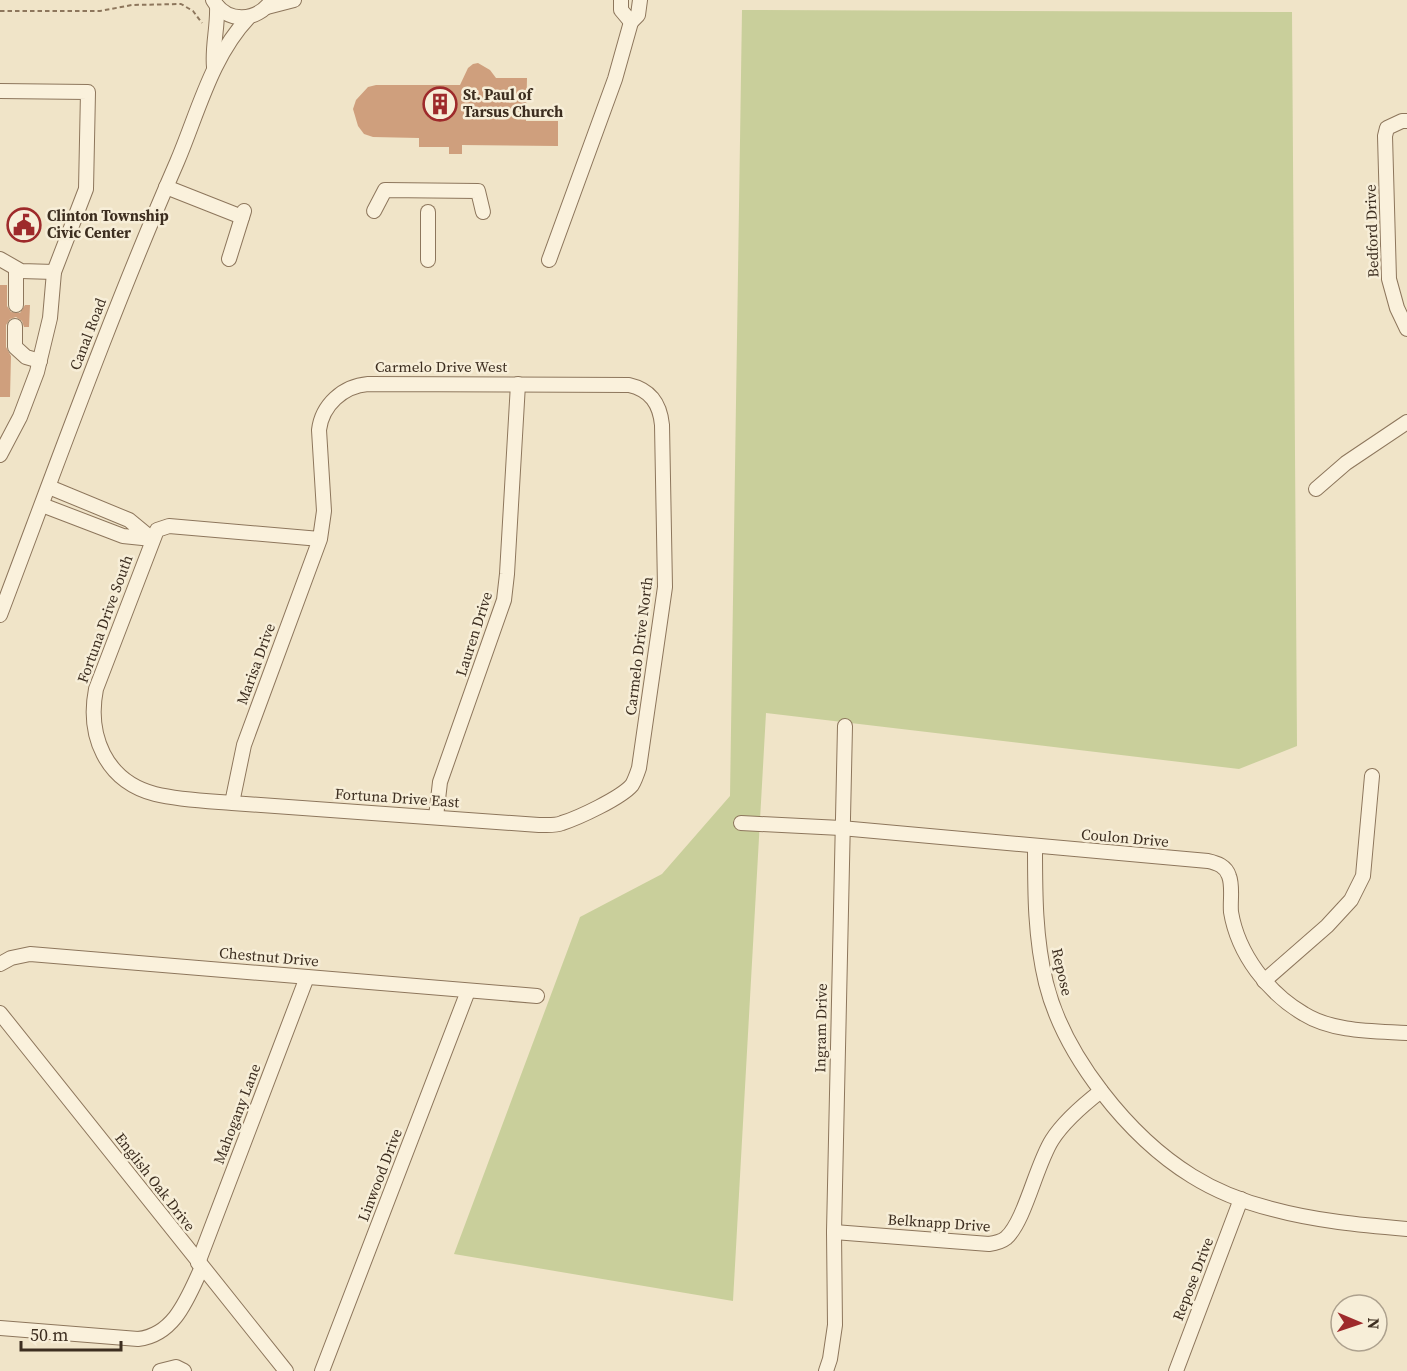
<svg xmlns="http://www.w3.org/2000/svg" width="1407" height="1371" viewBox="0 0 1407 1371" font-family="'Source Serif 4',serif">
	<rect width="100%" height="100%" fill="#f0e4c8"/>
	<!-- green -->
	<polygon fill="#c9cf9b" points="742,10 1292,12 1297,746 1239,769 766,713 733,1301 454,1254 580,917 662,874 730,796"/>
	<!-- building -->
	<g fill="#cf9f7d">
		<polygon points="478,63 490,70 496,78 527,78 526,121 558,121 558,146 462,145 462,154 449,154 449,147 419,147 419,138 373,137 364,134 358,126 353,109 356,100 368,87 376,85 460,85 468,68 473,64"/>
		<polygon points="0,285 7,285 7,306 11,312 20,313 25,305 30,305 29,327 24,327 22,321 16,317 10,319 6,325 6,347 11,356 10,397 0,397"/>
	</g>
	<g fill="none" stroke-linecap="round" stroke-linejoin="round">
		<!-- minor casing -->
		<g stroke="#8d765c" stroke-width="16">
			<g id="minor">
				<path d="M213,0c14,24 44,22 59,0"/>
				<polyline points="621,0 621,10 631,22 638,15 640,0"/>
				<polyline points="267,7 294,0"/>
				<path d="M214,67c-2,-21 4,-40 3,-61"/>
				<polyline points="0,91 88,92 86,189 54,272 50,318 37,372 20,417 0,455"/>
				<polyline points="1407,121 1402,121 1387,128 1385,136 1389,279 1397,308 1407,329"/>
				<polyline points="166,187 242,217"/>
				<polyline points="374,211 385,190 478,191 483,212"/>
				<polyline points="0,259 21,271 54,272"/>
				<polyline points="229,259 244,211"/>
				<polyline points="428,260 428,212"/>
				<polyline points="549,260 615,79 631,22"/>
				<polyline points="16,305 16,269"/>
				<polyline points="15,326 15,347 26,357 40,361"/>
				<polyline points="1316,489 1346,463 1407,422"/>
				<polyline points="42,505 123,536 152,539 129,520 49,487"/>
				<path d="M0,615c57,-151 112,-304 177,-453 21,-49 34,-105 72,-145"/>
				<path d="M232,803l12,-58 76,-206 4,-28 -5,-81c3,-25 24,-44 49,-46l261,1c22,5 31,19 33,40l3,162 -26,181c-2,6 -4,12 -7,17 -11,13 -54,33 -70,38 -7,3 -15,2 -23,2l-307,-22c-26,-2 -52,-3 -77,-9 -50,-13 -68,-59 -59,-105l61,-159 12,-4 151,13"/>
				<polyline points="436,817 440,782 504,600 507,574 518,384"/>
				<path d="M741,823l100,5 367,33c9,2 18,5 21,15 4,10 1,25 2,36 7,42 37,81 73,102 29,18 70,17 103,19"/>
				<path d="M1035,847c0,46 0,91 11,136 18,73 83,154 146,193 24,15 52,26 80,33 44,12 89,16 135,20"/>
				<polyline points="0,964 11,958 30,954 537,996"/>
				<polyline points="1264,981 1327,926 1351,900 1363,876 1372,776"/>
				<polyline points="0,1013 286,1371"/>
				<path d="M834,1232l155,12c7,-1 12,-2 17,-6 19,-17 30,-73 46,-98 12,-19 31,-35 49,-49"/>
				<polyline points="198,1263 307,977"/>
				<path d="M0,1328l138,11c37,-4 50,-42 64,-72"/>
				<polyline points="160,1371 176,1367 184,1371"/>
				<polyline points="322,1371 468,991"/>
				<polyline points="826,1371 830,1359 835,1325 834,1232 845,726"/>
				<polyline points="1176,1371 1241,1199"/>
			</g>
		</g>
		<!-- path -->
		<polyline stroke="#8d765c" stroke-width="2" stroke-dasharray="4.5 3" stroke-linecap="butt" points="0,11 100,11 132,5 181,4 193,11 202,23"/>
		<!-- minor -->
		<use href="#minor" stroke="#faf1dc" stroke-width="14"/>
	</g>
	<!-- icons -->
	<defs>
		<g id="building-ring" transform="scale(1.725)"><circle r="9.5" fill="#f7eed8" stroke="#9e2a2b" stroke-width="1.5"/><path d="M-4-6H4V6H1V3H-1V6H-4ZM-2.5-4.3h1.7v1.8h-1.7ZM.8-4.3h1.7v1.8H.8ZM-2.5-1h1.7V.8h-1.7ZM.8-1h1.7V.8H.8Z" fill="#9e2a2b"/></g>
		<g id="civic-ring" transform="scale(1.725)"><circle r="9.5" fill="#f7eed8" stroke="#9e2a2b" stroke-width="1.5"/><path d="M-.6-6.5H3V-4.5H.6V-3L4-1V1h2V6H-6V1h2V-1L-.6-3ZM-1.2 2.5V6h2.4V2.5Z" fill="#9e2a2b"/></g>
	</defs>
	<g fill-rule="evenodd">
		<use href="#building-ring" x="440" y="104"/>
		<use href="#civic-ring" x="24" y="225"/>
	</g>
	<g text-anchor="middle" stroke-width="5" stroke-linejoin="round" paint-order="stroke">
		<!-- poi labels -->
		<g font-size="15" font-weight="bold" fill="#3d2e20" stroke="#f7eed8" text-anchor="start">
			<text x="463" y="100">St. Paul of<tspan x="463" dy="17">Tarsus Church</tspan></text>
			<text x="47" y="221">Clinton Township<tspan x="47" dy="17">Civic Center</tspan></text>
		</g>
		<!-- street labels -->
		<g font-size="15" fill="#3d2e20" stroke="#f7eed8">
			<text transform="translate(1372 231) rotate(-92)" y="5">Bedford Drive</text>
			<text transform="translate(88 334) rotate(-69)" y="5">Canal Road</text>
			<text x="441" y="372">Carmelo Drive West</text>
			<text transform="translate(105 619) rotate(-70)" y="5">Fortuna Drive South</text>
			<text transform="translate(474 634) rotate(-72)" y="5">Lauren Drive</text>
			<text transform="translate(639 646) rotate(-83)" y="5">Carmelo Drive North</text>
			<text transform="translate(256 664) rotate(-70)" y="5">Marisa Drive</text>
			<text transform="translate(397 798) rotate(4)" y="5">Fortuna Drive East</text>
			<text transform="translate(1125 838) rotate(5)" y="5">Coulon Drive</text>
			<text transform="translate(269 957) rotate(5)" y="5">Chestnut Drive</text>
			<text transform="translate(1062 972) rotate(77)" y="5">Repose</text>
			<text transform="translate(821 1028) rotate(-89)" y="5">Ingram Drive</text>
			<text transform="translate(237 1114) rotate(-69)" y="5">Mahogany Lane</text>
			<text transform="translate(380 1175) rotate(-69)" y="5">Linwood Drive</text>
			<text transform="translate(155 1182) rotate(52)" y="5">English Oak Drive</text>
			<text transform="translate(939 1223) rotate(4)" y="5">Belknapp Drive</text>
			<text transform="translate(1193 1279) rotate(-69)" y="5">Repose Drive</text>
		</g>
	</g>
	<!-- north arrow -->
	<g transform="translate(1359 1323) rotate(92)"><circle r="28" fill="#f7eed8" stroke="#ada18e" stroke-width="1.5"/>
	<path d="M0-4.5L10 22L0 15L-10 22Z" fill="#9e2a2b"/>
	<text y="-9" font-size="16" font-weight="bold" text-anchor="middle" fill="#3d2e20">N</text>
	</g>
	<!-- scale -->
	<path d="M21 1341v9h100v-9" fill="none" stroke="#3d2e20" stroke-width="3"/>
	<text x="30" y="1341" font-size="18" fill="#3d2e20" stroke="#f7eed8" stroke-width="4.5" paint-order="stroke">50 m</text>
</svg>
